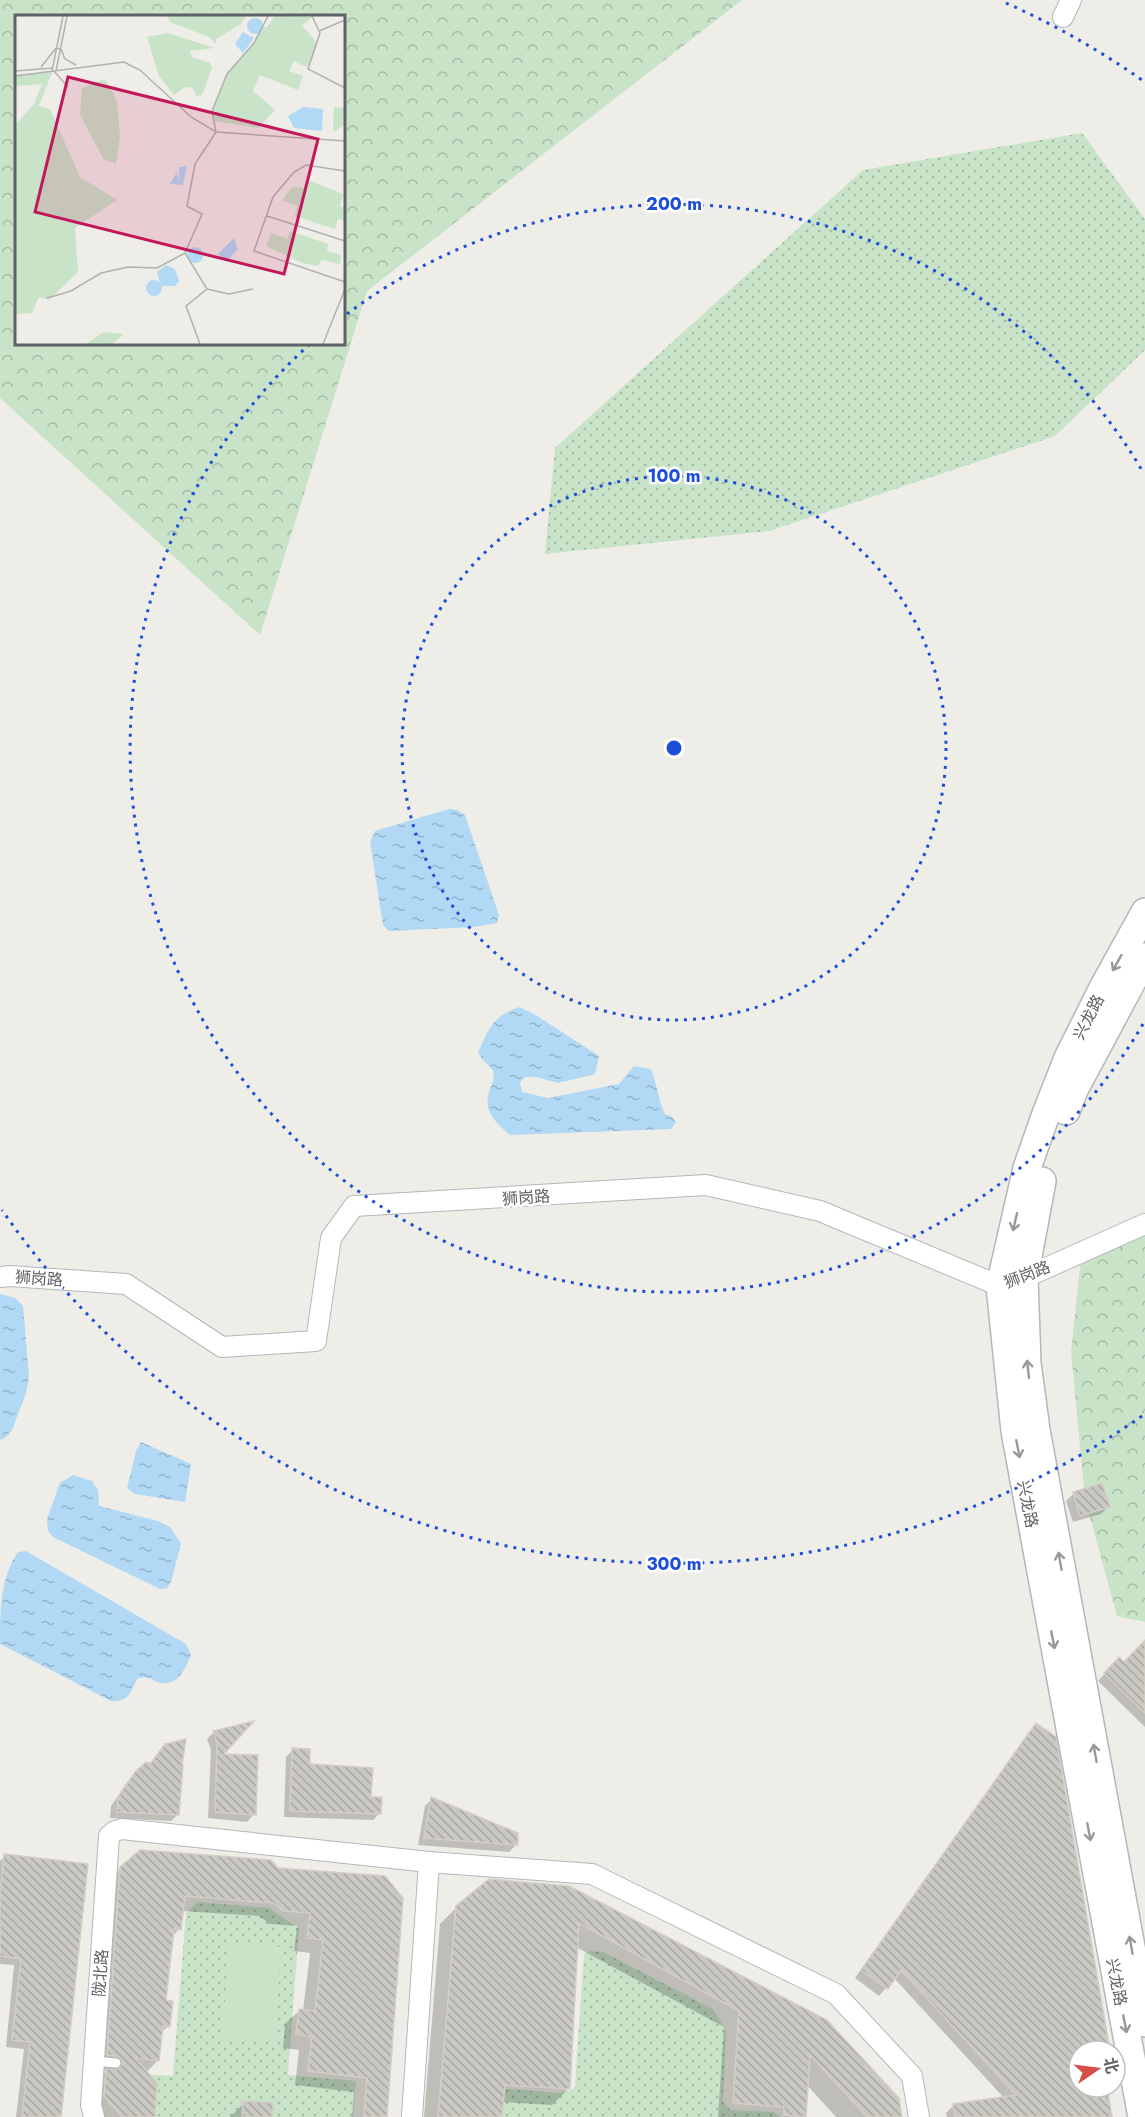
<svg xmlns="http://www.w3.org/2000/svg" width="1145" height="2117" viewBox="0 0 1145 2117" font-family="Jost,'Noto Sans SC',sans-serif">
	<defs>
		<pattern id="grass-dots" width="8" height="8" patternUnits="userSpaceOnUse" patternTransform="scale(1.5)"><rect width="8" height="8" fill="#c8e3c7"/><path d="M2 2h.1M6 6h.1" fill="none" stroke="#a6bba5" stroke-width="1.8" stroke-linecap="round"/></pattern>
		<pattern id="forest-crowns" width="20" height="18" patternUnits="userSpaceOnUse" patternTransform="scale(1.5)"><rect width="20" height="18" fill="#c8e3c7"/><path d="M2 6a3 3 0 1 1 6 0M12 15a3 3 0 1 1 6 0" fill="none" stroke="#a6bba5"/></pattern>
		<pattern id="water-ripples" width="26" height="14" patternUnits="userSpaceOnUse" patternTransform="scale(1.5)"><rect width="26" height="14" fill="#b1d9f5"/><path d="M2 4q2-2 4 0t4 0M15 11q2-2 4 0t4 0" fill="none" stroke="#93b3ca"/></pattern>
		<pattern id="building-back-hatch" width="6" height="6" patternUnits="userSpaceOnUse" patternTransform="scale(1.5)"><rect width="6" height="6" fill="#cac8c3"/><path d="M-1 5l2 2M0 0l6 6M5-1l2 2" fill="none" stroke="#a7a6a2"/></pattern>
	</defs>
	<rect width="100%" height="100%" fill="#efede7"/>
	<!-- grass -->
	<g fill="url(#grass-dots)">
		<polygon points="1082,133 1145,219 1145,350 1055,436 769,531 545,554 555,448 863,170"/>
		<polygon points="198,1902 269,1908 299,1929 288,2075 356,2081 353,2117 135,2117 138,2074 173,2076 186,1913"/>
		<polygon points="588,1951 603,1952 713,2009 726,2031 723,2102 730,2110 774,2112 780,2117 485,2117 488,2087 558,2093 570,2091 575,2086 584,1955"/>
	</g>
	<!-- forest -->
	<g fill="url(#forest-crowns)" fill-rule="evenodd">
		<path d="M0,0h742l-375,291 -107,344 -260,-237zM16,16h328v328h-328z"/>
		<polygon points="1145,1224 1145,1622 1117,1616 1085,1499 1071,1352 1082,1250"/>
	</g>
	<!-- garden -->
	<polygon fill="#c8e3c7" points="228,1944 281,1947 275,2042 223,2039"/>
	<!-- water -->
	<g fill="url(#water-ripples)">
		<polygon points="449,809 457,810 465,815 499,915 497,923 474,927 389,931 383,925 370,842 375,831"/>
		<path d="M519,1007l15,7 65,42 -4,18 -37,9 -22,-6h-11l-5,5 2,10 26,6 71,-14 15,-18 17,3c6,14 7,31 14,45l7,3 4,5 -5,7 -161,6c-14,-12 -27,-23 -21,-43 3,-10 6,-10 4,-22l-11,-11 -4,-7c12,-25 14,-35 41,-45z"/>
		<polygon points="0,1294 15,1298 23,1306 29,1377 26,1393 12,1430 5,1438 0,1440"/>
		<polygon points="141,1442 191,1464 185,1502 135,1494 127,1488 136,1451"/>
		<polygon points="73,1475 92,1481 98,1490 99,1506 158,1521 170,1527 181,1543 171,1582 167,1588 160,1589 53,1537 48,1531 47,1519 60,1483"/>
		<path d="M26,1551l160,93 5,11c-6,14 -12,30 -30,28 -11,-2 -9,-8 -23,-5 -9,15 -7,23 -27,23l-111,-57c0,-32 0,-66 18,-92z"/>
	</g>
	<!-- shadow -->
	<g fill="#0003">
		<polygon points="1101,1485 1108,1507 1101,1514 1073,1522 1066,1501 1073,1494"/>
		<polygon points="1145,1642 1145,1727 1098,1681 1119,1659 1124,1664"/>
		<polygon points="1036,1725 1108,2051 1079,2051 1079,2087 1105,2087 1111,2117 947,2117 946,2113 954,2105 1004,2098 894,1978 879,1996 855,1978 1029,1732"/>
		<polygon points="214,1732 221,1755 254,1814 247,1822 208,1818 211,1750 207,1739"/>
		<polygon points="165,1746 180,1766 178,1814 171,1821 110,1818 111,1806 128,1781 150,1764"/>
		<polygon points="293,1750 308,1765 369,1798 380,1813 373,1820 284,1817 286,1757"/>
		<polygon points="432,1799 516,1845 509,1852 418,1845 425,1806"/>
		<polygon points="5,1856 60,2117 16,2117 24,2049 6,2047 14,1965 0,1964 0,1861"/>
		<polygon points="121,1868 277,1870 385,1878 386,2117 352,2117 354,2092 295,2085 299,2050 283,2048 285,2024 299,2011 303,2011 310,1953 294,1951 297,1926 270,1924 259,1916 182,1911 179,1929 172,1937 165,2002 168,2026 161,2033 158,2060 146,2073 153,2117 96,2117 92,2084 106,2071 93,2069 107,1883"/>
		<polygon points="568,1887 900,2117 836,2117 807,2085 803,2117 718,2117 724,2027 576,1947 568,2089 552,2105 502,2102 500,2117 424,2117 440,1924 457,1907"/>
		<polygon points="244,2103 270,2117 230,2117"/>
	</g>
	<!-- building -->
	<g fill="url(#building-back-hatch)" stroke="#d3cec6" stroke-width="1.5">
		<polygon points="1102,1483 1110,1507 1080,1516 1073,1492"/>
		<polygon points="1145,1640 1145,1713 1104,1673 1119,1657 1124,1662"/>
		<polygon points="254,1721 224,1754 258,1755 256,1815 215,1812 217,1742 213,1731"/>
		<polygon points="1036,1723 1056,1737 1110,2051 1079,2051 1079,2087 1107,2087 1112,2117 955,2117 953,2104 1016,2095 901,1970 888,1989 861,1970"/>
		<polygon points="186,1739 182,1765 183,1765 179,1815 117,1812 118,1797 135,1772 146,1762 151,1763 165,1744"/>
		<polygon points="292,1748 310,1749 310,1764 373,1768 371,1797 382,1797 381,1814 290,1811"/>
		<polygon points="431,1797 518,1833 518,1845 424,1838"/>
		<polygon points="140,1850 271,1860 278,1868 385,1876 403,1898 387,2117 364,2117 367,2078 308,2071 312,2037 296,2034 299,2009 315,2011 323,1940 307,1938 310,1913 284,1911 273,1903 185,1896 181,1930 174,1929 166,2000 173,2001 170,2027 163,2026 159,2061 135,2058 157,2083 155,2117 122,2117 104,2096 106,2069 118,2069 123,2063 119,2057 107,2055 120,1867"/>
		<polygon points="4,1854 88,1864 61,2117 22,2117 30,2042 12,2040 21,1959 0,1956 0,1895"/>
		<polygon points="489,1879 569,1886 827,2020 899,2098 902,2117 867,2117 810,2055 806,2117 784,2115 784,2107 733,2103 739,2011 579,1923 570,2089 505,2085 502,2117 438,2117 456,1906"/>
		<polygon points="243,2101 273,2103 272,2117 242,2117"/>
	</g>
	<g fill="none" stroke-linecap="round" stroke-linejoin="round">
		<!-- service casing -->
		<g stroke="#b4b7ba" stroke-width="12">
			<polyline id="service" points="94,2061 116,2063"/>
		</g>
		<!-- minor casing -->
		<g stroke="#b4b7ba" stroke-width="22">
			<g id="minor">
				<polyline points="1063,17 1071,0"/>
				<polyline points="0,1277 10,1276 126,1284 222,1347 316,1341 331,1238 354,1206 706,1185 820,1211 1000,1286 1024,1278 1145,1224"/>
				<polyline points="94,2117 91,2105 109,1836 115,1831 122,1829 429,1862 592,1874 836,1994 912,2076 919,2117"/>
				<polyline points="412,2117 429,1862"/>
			</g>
		</g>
		<!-- secondary casing -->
		<g stroke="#b3b6ba" stroke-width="30">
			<g id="secondary">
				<polyline points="1066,1111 1074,1090 1145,957"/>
				<polyline points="1042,1181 1024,1278 1027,1363 1036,1430 1145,2023"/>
				<polyline points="1142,2117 1015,1431 1000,1286 1027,1168 1046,1114 1068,1058 1104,986 1145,912"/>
			</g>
		</g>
		<!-- service -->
		<use href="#service" stroke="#fff" stroke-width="9"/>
		<!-- minor -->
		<use href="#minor" stroke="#fff" stroke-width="20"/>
		<!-- secondary -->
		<use href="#secondary" stroke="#fff" stroke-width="27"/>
	</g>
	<!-- one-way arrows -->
	<defs><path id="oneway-shaft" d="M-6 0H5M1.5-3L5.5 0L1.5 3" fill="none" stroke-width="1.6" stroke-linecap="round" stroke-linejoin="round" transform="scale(1.5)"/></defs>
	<g stroke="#96999b">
		<use href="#oneway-shaft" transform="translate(1117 963) rotate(119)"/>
		<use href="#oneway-shaft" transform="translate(1015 1222) rotate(103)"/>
		<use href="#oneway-shaft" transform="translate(1028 1369) rotate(-96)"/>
		<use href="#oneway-shaft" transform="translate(1018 1449) rotate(79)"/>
		<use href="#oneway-shaft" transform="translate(1060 1561) rotate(-100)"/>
		<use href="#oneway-shaft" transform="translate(1053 1640) rotate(79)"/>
		<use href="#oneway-shaft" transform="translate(1095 1753) rotate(-100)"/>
		<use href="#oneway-shaft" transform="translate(1089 1832) rotate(79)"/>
		<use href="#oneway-shaft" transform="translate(1131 1945) rotate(-100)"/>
		<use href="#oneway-shaft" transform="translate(1125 2024) rotate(79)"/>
	</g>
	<!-- distance rings -->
	<g fill="none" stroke="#1d4ed8" stroke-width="3" stroke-dasharray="3 6">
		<circle cx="674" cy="748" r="272"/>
		<path d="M1143 1024A544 544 0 1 1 310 344M347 314A544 544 0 0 1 1143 472"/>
		<path d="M1142 1416A816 816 0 0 1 2 1210M1006 3A816 816 0 0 1 1142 80"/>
	</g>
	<g text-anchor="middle" stroke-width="5" stroke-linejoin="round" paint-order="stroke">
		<!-- street labels -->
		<g font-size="16" fill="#5e6265" stroke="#fff">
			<text transform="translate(1088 1017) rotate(-63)" y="6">兴龙路</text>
			<text transform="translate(526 1197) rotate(-4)" y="6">狮岗路</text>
			<text transform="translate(1027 1274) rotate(-21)" y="6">狮岗路</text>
			<text transform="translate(39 1278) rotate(4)" y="6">狮岗路</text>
			<text transform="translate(1028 1504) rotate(79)" y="6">兴龙路</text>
			<text transform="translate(100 1973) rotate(-86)" y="6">陇北路</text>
			<text transform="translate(1117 1982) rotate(79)" y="6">兴龙路</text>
		</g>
	</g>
	<!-- overview -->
	<g transform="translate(15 15)">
		<rect width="330" height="330" fill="#efede7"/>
		<path d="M90,64l12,22 3,36 -4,27 -12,-4 -24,-45 2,-27zM319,92l11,1v17l-12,7zM296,166l32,13 -3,12 5,2v12l-7,-1 -3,10 -40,-13 2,-10 -15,-6 10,-13 12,1zM275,216l38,13 -1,7 14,4 -1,9 -18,-4 -4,6 -16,-3 -36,-17 5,-13 16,6z" fill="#c8e3c7"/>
		<path d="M152,1h79l-5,8 -25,15v5l-7,-7 -39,-15zM260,1l38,1 -11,8 15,18 -7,21 -4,3 -12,-6 -5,10 14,5 -5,14 -38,-15 -7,16 22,19 -17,18 -44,-7 -2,-10 15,-37 27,-31 7,-16h6zM153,18l46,15 -24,3 2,6 18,6 2,5 -10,27 -6,1 -3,-8 -8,-1 -11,8 -15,-19 -12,-39zM37,57l-13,34 11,3 30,68 37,23 -42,28 3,44 -29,28 -10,-3 -7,16 -17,1v-189l19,-21 8,-20 -27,2v-11zM89,317l20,2 -12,10h-26z" fill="#c8e3c7"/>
		<path d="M232 11a8 8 0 1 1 16 0a8 8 0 1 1-16 0ZM228,17l11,6 -11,15 -8,-9zM288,92l20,2 -1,22 -28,-3 -6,-12zM172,151l-4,19 -13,-1 7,-12 2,10v-15zM219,223l4,11 -12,13 -8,-8zM172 240a8 8 0 1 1 16 0a8 8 0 1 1-16 0ZM151,250l9,4 4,12 -4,5h-14l-4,-14zM131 273a8 8 0 1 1 16 0a8 8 0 1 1-16 0Z" fill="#b1d9f5"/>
		<path fill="none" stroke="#b1b1af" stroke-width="1.5" d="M297,1l8,17 -12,36 37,19M304,16l26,-11M26,52l15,-19 5,1 4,10 11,6M0,56l38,-3M37,56l11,-55M39,56l14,16M41,56l11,-55M0,61l109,-14 16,8 51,47 25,15 129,9M330,156l-39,-6 -12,7 -21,25 -19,54 91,31M252,201l78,25M192,274l22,5 24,-5M32,283l24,-7 30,-18 27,-6 29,1 28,-15M185,329l-14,-38 21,-17 -22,-36 17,-39 -15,-8 8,-42 21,-32 -4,-21 15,-37 27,-31 14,-27M308,329l22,-55"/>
		<path fill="#c2185b" fill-opacity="0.15" stroke="#c2185b" stroke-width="3" d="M53,62l250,62 -34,135 -249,-62z"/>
		<rect width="330" height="330" fill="none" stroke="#5e6265" stroke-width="3"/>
	</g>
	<circle cx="674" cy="748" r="9" fill="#1d4ed8" stroke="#fff" stroke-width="3"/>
	<g font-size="18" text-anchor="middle" font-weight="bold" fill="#1d4ed8" stroke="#fff" stroke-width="5" stroke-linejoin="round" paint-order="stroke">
		<text x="674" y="210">200 m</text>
		<text x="674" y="482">100 m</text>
		<text x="674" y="1570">300 m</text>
	</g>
	<!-- north arrow -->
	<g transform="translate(1097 2069) rotate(76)"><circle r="28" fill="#ffffff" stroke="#bfc0c1" stroke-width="1.5"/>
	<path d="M0-4.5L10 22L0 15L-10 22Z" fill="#d54e47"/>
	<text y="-9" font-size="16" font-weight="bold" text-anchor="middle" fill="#5e6265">北</text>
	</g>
</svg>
